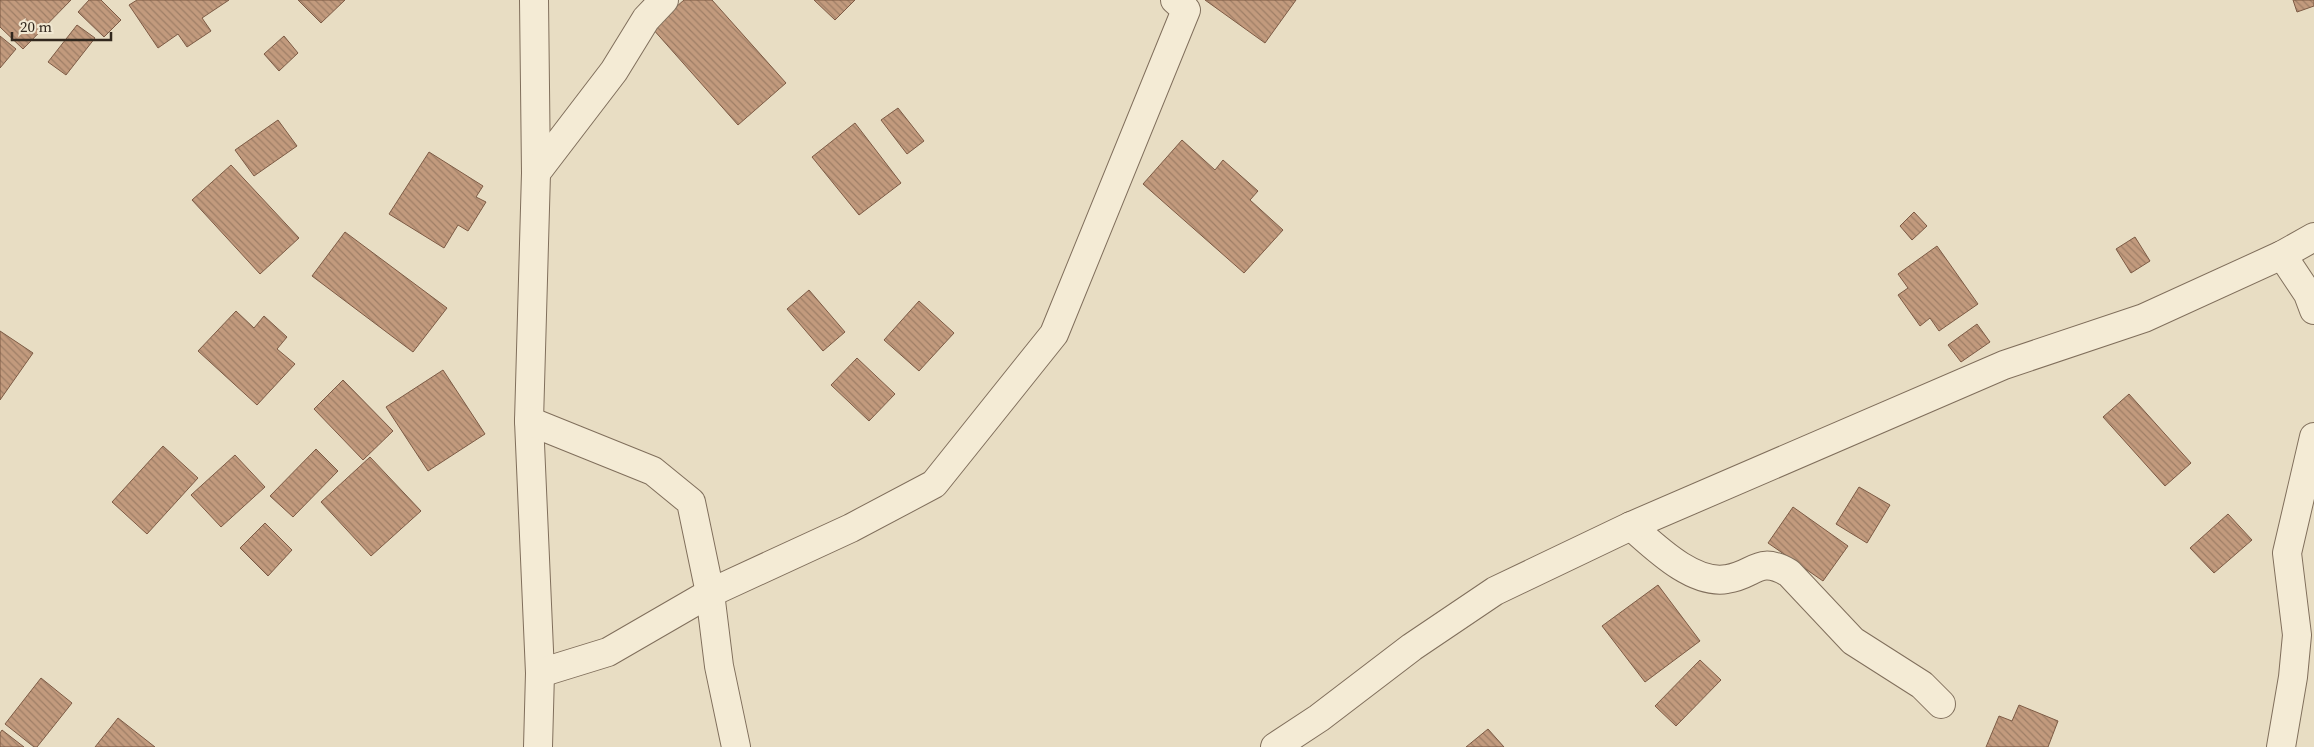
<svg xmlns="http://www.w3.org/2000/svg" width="2314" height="747" viewBox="0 0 2314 747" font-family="'Source Serif 4',serif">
	<defs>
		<pattern id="building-back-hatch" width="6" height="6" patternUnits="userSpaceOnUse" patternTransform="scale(1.25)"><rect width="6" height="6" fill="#c29a7d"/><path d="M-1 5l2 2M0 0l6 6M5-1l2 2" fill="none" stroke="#9e7e66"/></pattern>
	</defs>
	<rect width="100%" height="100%" fill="#e8ddc3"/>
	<!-- building -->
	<g fill="url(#building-back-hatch)" stroke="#7d5b45">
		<polygon points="0,0 71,0 23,49 0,27"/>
		<polygon points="89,0 101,0 121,20 104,37 78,12"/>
		<polygon points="137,0 229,0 202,18 211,31 187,47 178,34 158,48 129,5"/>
		<polygon points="298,0 345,0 321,23"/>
		<polygon points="684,0 712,0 786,83 738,125 652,28"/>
		<polygon points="814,0 855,0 835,20"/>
		<polygon points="1205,0 1296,0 1265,43"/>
		<polygon points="2293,0 2314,0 2314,6 2297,12"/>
		<polygon points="77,25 95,38 66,75 48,62"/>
		<polygon points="0,36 16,49 0,68"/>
		<polygon points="284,36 298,53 279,71 264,54"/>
		<polygon points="898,108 924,141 907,154 881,120"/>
		<polygon points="278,120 297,146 254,176 235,150"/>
		<polygon points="855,123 901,183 859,215 812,157"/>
		<polygon points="1182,140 1215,170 1223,160 1258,191 1250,200 1283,230 1244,273 1143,184"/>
		<polygon points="429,152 483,186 476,197 486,202 468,231 458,225 444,248 389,214"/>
		<polygon points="231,165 299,238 260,274 192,200"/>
		<polygon points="1914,212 1927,226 1912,240 1900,226"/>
		<polygon points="345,232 447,308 413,352 312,276"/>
		<polygon points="2135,237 2150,261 2131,273 2116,249"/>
		<polygon points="1937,246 1978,304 1939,331 1930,318 1920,326 1898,295 1908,288 1898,274"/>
		<polygon points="809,290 845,332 823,351 787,309"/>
		<polygon points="919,301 954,333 919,371 884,340"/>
		<polygon points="236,311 254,328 264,316 287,337 277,349 295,364 257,405 198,351"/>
		<polygon points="1977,324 1990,342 1961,362 1948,345"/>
		<polygon points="0,331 33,353 0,400"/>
		<polygon points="857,358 895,394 869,421 831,385"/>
		<polygon points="443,370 485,434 428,471 386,407"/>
		<polygon points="343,380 393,431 363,460 314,409"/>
		<polygon points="2129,394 2191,463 2165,486 2103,417"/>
		<polygon points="163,446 198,478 147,534 112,502"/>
		<polygon points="316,449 338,471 293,517 270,496"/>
		<polygon points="235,455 265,487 221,527 191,495"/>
		<polygon points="370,457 421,511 371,556 321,502"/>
		<polygon points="1859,487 1890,505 1867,543 1836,524"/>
		<polygon points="1793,507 1848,546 1823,581 1768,543"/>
		<polygon points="2228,514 2252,540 2214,573 2190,548"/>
		<polygon points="265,523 292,550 268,576 240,548"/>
		<polygon points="1658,585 1700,641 1645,682 1602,626"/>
		<polygon points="1700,660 1721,680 1676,726 1655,706"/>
		<polygon points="41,678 72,703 37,747 34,747 5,724"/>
		<polygon points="2019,705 2058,721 2048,747 1986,747 1999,716 2012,721"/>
		<polygon points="118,718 155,747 95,747"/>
		<polygon points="1488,729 1504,747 1466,747"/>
		<polygon points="2,730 24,747 0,747 0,733"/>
	</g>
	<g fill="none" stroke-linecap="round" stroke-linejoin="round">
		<!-- minor casing -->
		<g stroke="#806f5c" stroke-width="30">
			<g id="minor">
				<polyline points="534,0 536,173 529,421 540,673 538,747"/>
				<polyline points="536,173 614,71 646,19 664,0"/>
				<polyline points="2282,255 2308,294 2314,310"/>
				<polyline points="529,421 653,471 691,502 710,593 719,666 736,747"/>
				<path d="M1631,526c24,21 62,59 96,53 28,-4 31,-24 62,-6l64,68 69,44 19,19"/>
				<polyline points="540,673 608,652 710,593 851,528 934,484 1054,334 1186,10 1175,0"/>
				<polyline points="1275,747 1319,718 1412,647 1495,591 1631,526 2004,365 2144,318 2282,255 2314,237"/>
				<polyline points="2281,747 2293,677 2297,635 2287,553 2314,437"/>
			</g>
		</g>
		<!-- minor -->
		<use href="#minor" stroke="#f4ebd5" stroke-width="28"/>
	</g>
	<!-- scale -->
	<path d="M12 32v8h99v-8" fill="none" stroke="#32281e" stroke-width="2.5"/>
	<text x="20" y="32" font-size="15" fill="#32281e" stroke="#f1e8d2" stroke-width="4" paint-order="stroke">20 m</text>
</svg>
